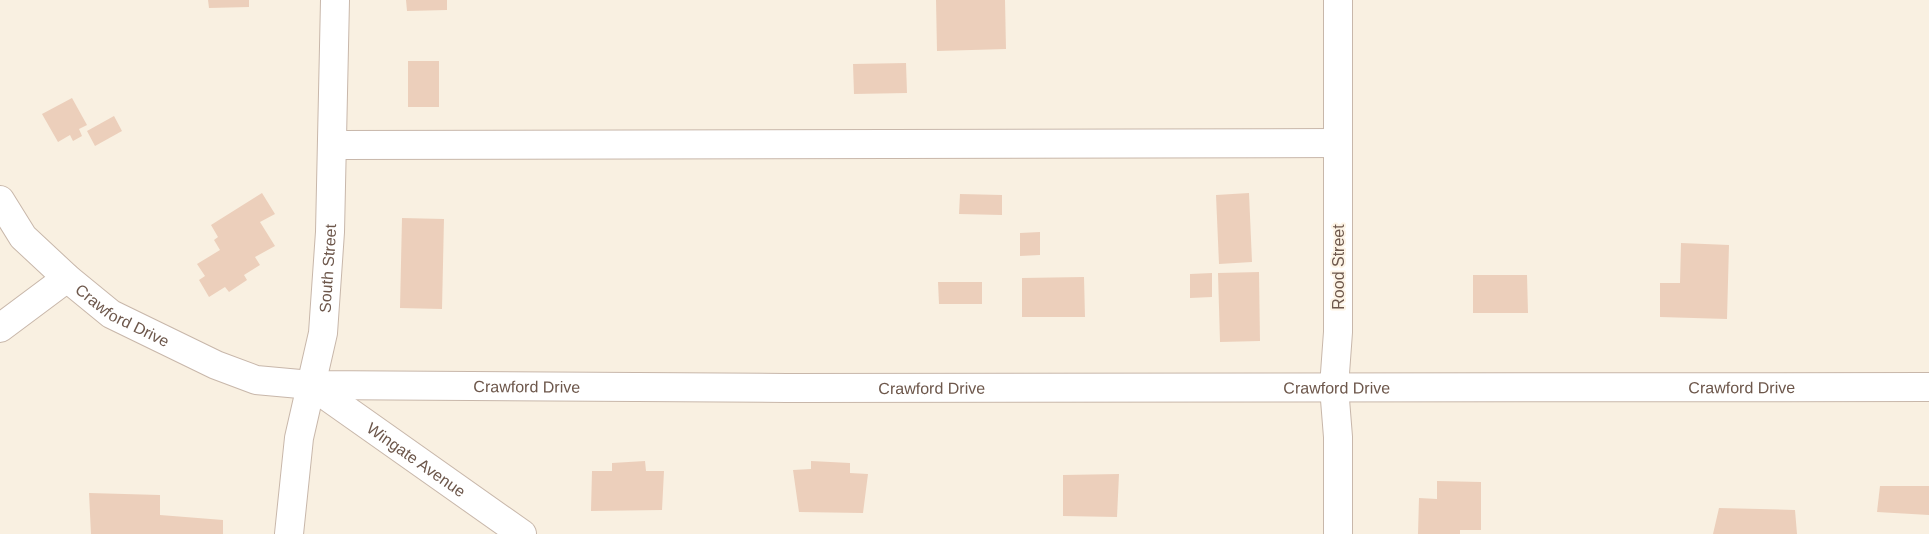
<svg xmlns="http://www.w3.org/2000/svg" width="1929" height="534" viewBox="0 0 1929 534" font-family="Arial,sans-serif">
	<rect width="100%" height="100%" fill="#f9f0e1"/>
	<!-- building -->
	<g fill="#eccfbb">
		<polygon points="208,0 249,0 249,7 209,8"/>
		<polygon points="406,0 447,0 447,10 407,11"/>
		<polygon points="936,0 1005,0 1006,49 937,51"/>
		<rect x="408" y="61" width="31" height="46"/>
		<polygon points="906,63 907,93 854,94 853,64"/>
		<polygon points="72,98 87,125 79,129 82,136 73,141 70,135 58,142 42,114"/>
		<polygon points="114,116 122,131 95,146 87,131"/>
		<polygon points="262,193 275,214 260,222 275,246 255,257 260,265 244,275 247,280 229,292 225,287 209,297 199,280 205,276 197,264 220,250 214,240 218,237 211,225"/>
		<polygon points="1249,193 1252,262 1219,264 1216,195"/>
		<polygon points="960,194 1002,195 1002,215 959,214"/>
		<polygon points="402,218 444,219 442,309 400,308"/>
		<polygon points="1040,232 1040,255 1020,256 1020,233"/>
		<polygon points="1681,243 1729,245 1727,319 1660,317 1660,283 1680,283"/>
		<polygon points="1259,272 1260,341 1220,342 1218,273"/>
		<polygon points="1212,273 1212,297 1190,298 1190,274"/>
		<polygon points="1473,275 1527,275 1528,313 1473,313"/>
		<polygon points="1084,277 1085,317 1022,317 1022,278"/>
		<polygon points="938,282 982,282 982,304 939,304"/>
		<polygon points="645,461 646,471 664,471 662,510 591,511 592,471 612,471 612,463"/>
		<polygon points="811,461 850,463 850,473 868,474 863,513 799,512 793,470 811,469"/>
		<polygon points="1119,474 1117,517 1063,516 1063,475"/>
		<polygon points="1437,481 1481,482 1481,530 1460,530 1460,534 1418,534 1419,498 1437,499"/>
		<polygon points="1880,486 1929,486 1929,515 1877,512"/>
		<polygon points="89,493 160,495 160,515 223,520 223,534 91,534"/>
		<polygon points="1719,508 1795,510 1797,534 1713,534"/>
	</g>
	<g fill="none" stroke-linecap="round" stroke-linejoin="round">
		<!-- minor casing -->
		<g stroke="#c8b7aa" stroke-width="30">
			<g id="minor">
				<polyline points="1338,0 1338,332 1334,387 1338,437 1338,534"/>
				<polyline points="332,145 1338,143"/>
				<path id="s1" d="M0,200l23,37 44,41 44,36 105,51 40,15 55,5 476,3 1142,-1"/>
				<polyline points="0,328 67,278"/>
				<path id="s2" d="M311,385l211,149"/>
				<path id="s3" d="M289,534l10,-96 24,-105 7,-101 5,-232"/>
			</g>
		</g>
		<!-- minor -->
		<use href="#minor" stroke="#fff" stroke-width="28"/>
	</g>
	<g text-anchor="middle" stroke-width="4" stroke-linejoin="round" paint-order="stroke">
		<!-- street labels -->
		<g font-size="16" fill="#6d574b" stroke="#fdf4e6">
			<text transform="translate(1338 267) rotate(-90)" y="6">Rood Street</text>
			<text dy="6" stroke="none"><textPath href="#s3" startOffset="269">South Street</textPath></text>
			<text dy="6" stroke="none"><textPath href="#s1" startOffset="171">Crawford Drive</textPath></text>
			<text dy="6" stroke="none"><textPath href="#s1" startOffset="591">Crawford Drive</textPath></text>
			<text dy="6" stroke="none"><textPath href="#s1" startOffset="1401">Crawford Drive</textPath></text>
			<text dy="6" stroke="none"><textPath href="#s1" startOffset="996">Crawford Drive</textPath></text>
			<text dy="6" stroke="none"><textPath href="#s1" startOffset="1806">Crawford Drive</textPath></text>
			<text dy="6" stroke="none"><textPath href="#s2" startOffset="129">Wingate Avenue</textPath></text>
		</g>
	</g>
</svg>
